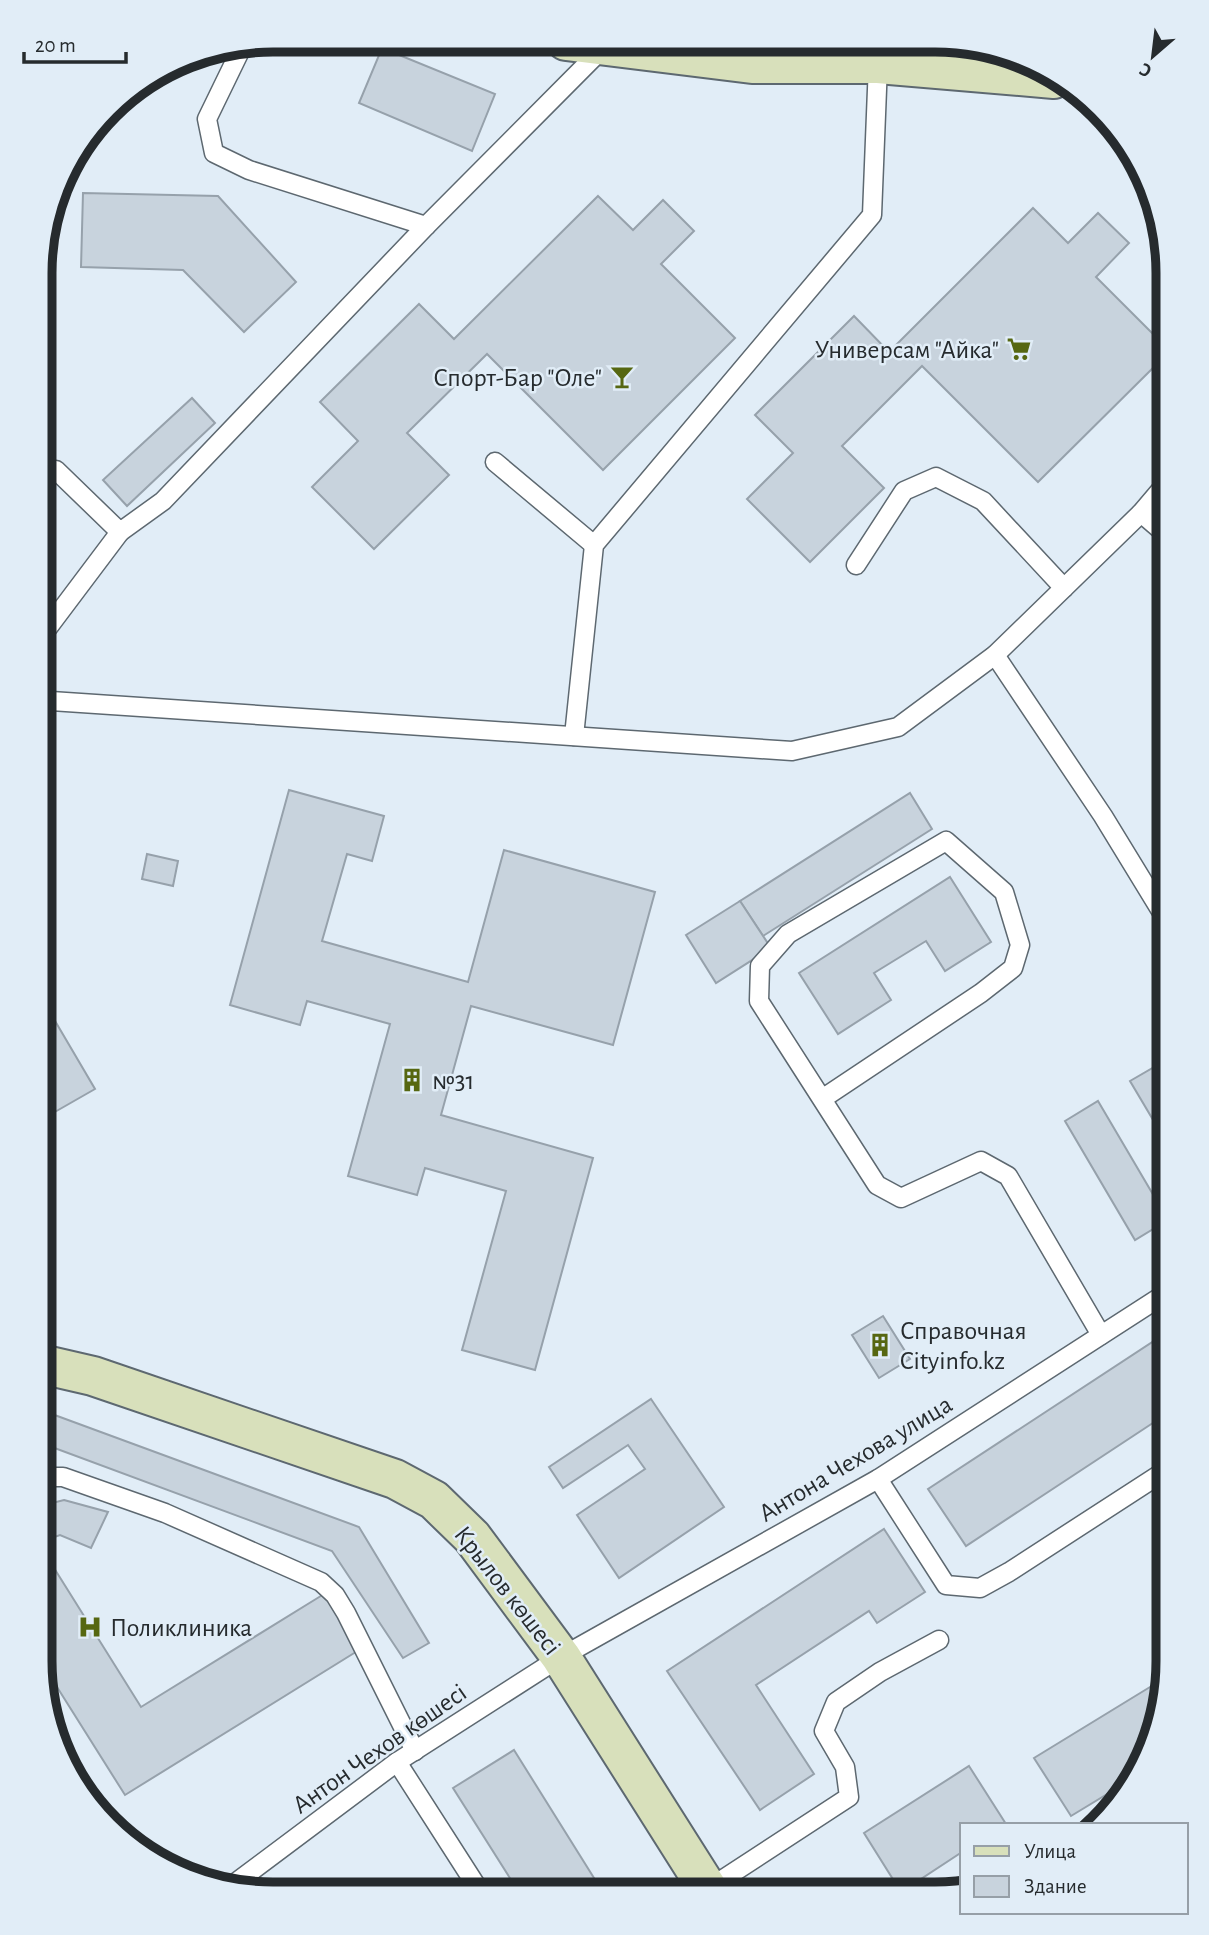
<svg xmlns="http://www.w3.org/2000/svg" width="1209" height="1935" viewBox="0 0 1209 1935" font-family="'Alegreya Sans',sans-serif">
	<rect width="100%" height="100%" fill="#e1edf7"/>
	<!-- building -->
	<g fill="#c8d3dd" stroke="#96a1ab" stroke-width="2">
		<polygon points="382,48 495,94 472,151 359,103"/>
		<polygon points="83,193 218,196 296,282 244,332 183,270 81,267"/>
		<polygon points="598,196 633,230 663,200 694,231 661,264 735,338 603,470 487,354 407,433 449,475 374,549 312,487 358,441 320,402 419,304 454,339"/>
		<polygon points="1033,208 1068,243 1098,213 1129,243 1096,277 1169,350 1169,352 1038,482 922,366 842,446 884,488 810,562 747,499 793,453 755,415 854,316 889,352"/>
		<polygon points="192,398 215,423 127,506 103,480"/>
		<polygon points="289,790 384,816 372,861 347,854 322,941 468,982 504,850 655,892 613,1045 471,1006 441,1115 593,1158 535,1370 462,1350 506,1191 425,1168 417,1195 348,1176 390,1024 307,1001 300,1025 230,1005"/>
		<polygon points="910,793 932,829 763,936 740,901"/>
		<polygon points="147,854 178,861 173,886 142,879"/>
		<polygon points="950,877 991,942 945,971 926,941 874,973 891,1000 838,1034 799,973"/>
		<polygon points="740,901 771,948 716,983 686,935"/>
		<polygon points="41,997 95,1089 46,1117 41,1110"/>
		<polygon points="1163,1062 1168,1072 1168,1145 1130,1081"/>
		<polygon points="1098,1101 1168,1220 1135,1240 1065,1121"/>
		<polygon points="883,1316 910,1359 879,1378 852,1335"/>
		<polygon points="1157,1339 1168,1356 1168,1413 966,1546 928,1489"/>
		<polygon points="651,1399 724,1507 619,1578 577,1515 645,1469 628,1445 563,1488 549,1467"/>
		<polygon points="41,1410 359,1527 429,1643 403,1658 332,1551 41,1443"/>
		<polygon points="64,1500 108,1512 91,1548 60,1535 40,1542 40,1506"/>
		<polygon points="884,1529 925,1592 877,1623 869,1611 756,1685 814,1774 760,1810 667,1671"/>
		<polygon points="44,1552 141,1707 324,1594 359,1650 125,1795 40,1660 40,1555"/>
		<polygon points="1168,1676 1151,1751 1137,1776 1071,1816 1034,1758"/>
		<polygon points="514,1750 604,1894 520,1894 453,1788"/>
		<polygon points="969,1766 1006,1824 962,1825 962,1852 901,1892 864,1833"/>
	</g>
	<g fill="none" stroke-linecap="round" stroke-linejoin="round">
		<!-- lane casing -->
		<g stroke="#5d6870" stroke-width="21">
			<g id="lane">
				<polyline points="242,47 207,119 214,153 249,170 426,226"/>
				<polyline points="495,462 594,545"/>
				<polyline points="42,483 56,470 120,532 163,501 426,226 603,48"/>
				<polyline points="1141,513 1169,537"/>
				<polyline points="856,565 904,491 936,477 983,501 1064,588"/>
				<polyline points="42,654 44,633 120,532"/>
				<polyline points="995,655 1103,816 1169,924"/>
				<polyline points="42,693 51,701 792,751 898,727 995,655 1141,513 1169,480"/>
				<polyline points="574,736 594,545 872,215 878,64"/>
				<polyline points="822,1099 981,993 1013,968 1020,945 1004,892 946,841 788,934 760,966 759,1001 877,1185 901,1198 981,1161 1008,1176 1101,1335"/>
				<polyline points="41,1477 63,1477 165,1513 321,1582 335,1595 346,1613 415,1751"/>
				<polyline points="878,1479 946,1585 980,1588 1009,1572 1168,1469"/>
				<polyline points="397,1762 481,1893"/>
				<polyline points="230,1887 397,1762 561,1657 878,1479 1168,1292"/>
				<polyline points="708,1889 849,1797 845,1767 824,1731 836,1702 880,1672 939,1640"/>
			</g>
		</g>
		<!-- secondary casing -->
		<g stroke="#5d6870" stroke-width="42">
			<g id="secondary">
				<polyline points="566,41 752,64 878,64 1054,79"/>
				<polyline points="41,1364 93,1376 395,1479 434,1500 472,1537 561,1657 711,1894"/>
			</g>
		</g>
		<!-- lane -->
		<use href="#lane" stroke="#fff" stroke-width="18"/>
		<!-- secondary -->
		<use href="#secondary" stroke="#d8e0bb" stroke-width="38"/>
	</g>
	<!-- icons -->
	<defs>
		<g id="supermarket-bare" transform="scale(1.89)"><path d="M-6-5.5h2.5l.6 2H6L4.5 2H-2.5L-4.4-4H-6ZM-1.5 3.2a1.3 1.3 0 1 0 .1 0ZM3 3.2a1.3 1.3 0 1 0 .1 0Z" fill="#566711" stroke="#e1edf7" stroke-width="2.5" paint-order="stroke"/></g>
		<g id="bar-bare" transform="scale(1.89)"><path d="M-6-5H6L.8 .8V4.5H3.5V6h-7V4.5H-.8V.8Z" fill="#566711" stroke="#e1edf7" stroke-width="2.5" paint-order="stroke"/></g>
		<g id="building-bare" transform="scale(1.89)"><path d="M-4-6H4V6H1V3H-1V6H-4ZM-2.5-4.3h1.7v1.8h-1.7ZM.8-4.3h1.7v1.8H.8ZM-2.5-1h1.7V.8h-1.7ZM.8-1h1.7V.8H.8Z" fill="#566711" stroke="#e1edf7" stroke-width="2.5" paint-order="stroke"/></g>
		<g id="hospital-bare" transform="scale(1.89)"><path d="M-5-5h3v3.5h4V-5h3V5h-3V1.5h-4V5h-3Z" fill="#566711" stroke="#e1edf7" stroke-width="2.5" paint-order="stroke"/></g>
	</defs>
	<g fill-rule="evenodd">
		<use href="#supermarket-bare" x="1019" y="349"/>
		<use href="#bar-bare" x="622" y="377"/>
		<use href="#building-bare" x="412" y="1080"/>
		<use href="#building-bare" x="880" y="1345"/>
		<use href="#hospital-bare" x="90" y="1627"/>
	</g>
	<g text-anchor="middle" stroke-width="5" stroke-linejoin="round" paint-order="stroke">
		<!-- poi labels -->
		<g font-size="26" fill="#262b2e" stroke="#e1edf7" text-anchor="start">
			<text x="999" y="358" text-anchor="end">Универсам "Айка"</text>
			<text x="602" y="386" text-anchor="end">Спорт-Бар "Оле"</text>
			<text x="432" y="1089">№31</text>
			<text x="900" y="1339">Справочная<tspan x="900" dy="30">Cityinfo.kz</tspan></text>
			<text x="110" y="1636">Поликлиника</text>
		</g>
		<!-- street labels -->
		<g font-size="26" fill="#262b2e" stroke="#e1edf7">
			<text transform="translate(855 1458) rotate(-31)" y="9">Антона Чехова улица</text>
			<text transform="translate(508 1590) rotate(52)" y="9">Крылов көшесі</text>
			<text transform="translate(379 1748) rotate(-35)" y="9">Антон Чехов көшесі</text>
		</g>
	</g>
	<!-- crop -->
	<path d="M0 0H1209V1935H0ZM273 52H935A221 221 0 0 1 1156 273V1661A221 221 0 0 1 935 1882H273A221 221 0 0 1 52 1661V273A221 221 0 0 1 273 52Z" fill="#e1edf7" fill-rule="evenodd"/>
	<path fill="none" stroke="#262b2e" stroke-width="9" d="M273 52H935A221 221 0 0 1 1156 273V1661A221 221 0 0 1 935 1882H273A221 221 0 0 1 52 1661V273A221 221 0 0 1 273 52Z"/>
	<!-- legend -->
	<rect x="960" y="1823" width="228" height="91" fill="#e1edf7" stroke="#969fa7" stroke-width="2"/>
	<rect x="974" y="1846" width="35" height="10" fill="#d8e0bb" stroke="#969fa7" stroke-width="2"/>
	<text x="1024" y="1858" font-size="21" fill="#262b2e">Улица</text>
	<rect x="974" y="1876" width="35" height="21" fill="#c8d3dd" stroke="#969fa7" stroke-width="2"/>
	<text x="1024" y="1893" font-size="21" fill="#262b2e">Здание</text>
	<!-- north arrow -->
	<g transform="translate(1153 56) rotate(208)" stroke="#e1edf7" stroke-width="5" paint-order="stroke">
	<path d="M0-5L12 26L0 18L-12 26Z" fill="#262b2e"/>
	<text y="-10" font-size="19" font-weight="bold" text-anchor="middle" fill="#262b2e">С</text>
	</g>
	<!-- scale -->
	<path d="M24 52v10h102v-10" fill="none" stroke="#262b2e" stroke-width="3.5"/>
	<text x="35" y="52" font-size="21" fill="#262b2e" stroke="#e1edf7" stroke-width="5" paint-order="stroke">20 m</text>
</svg>
